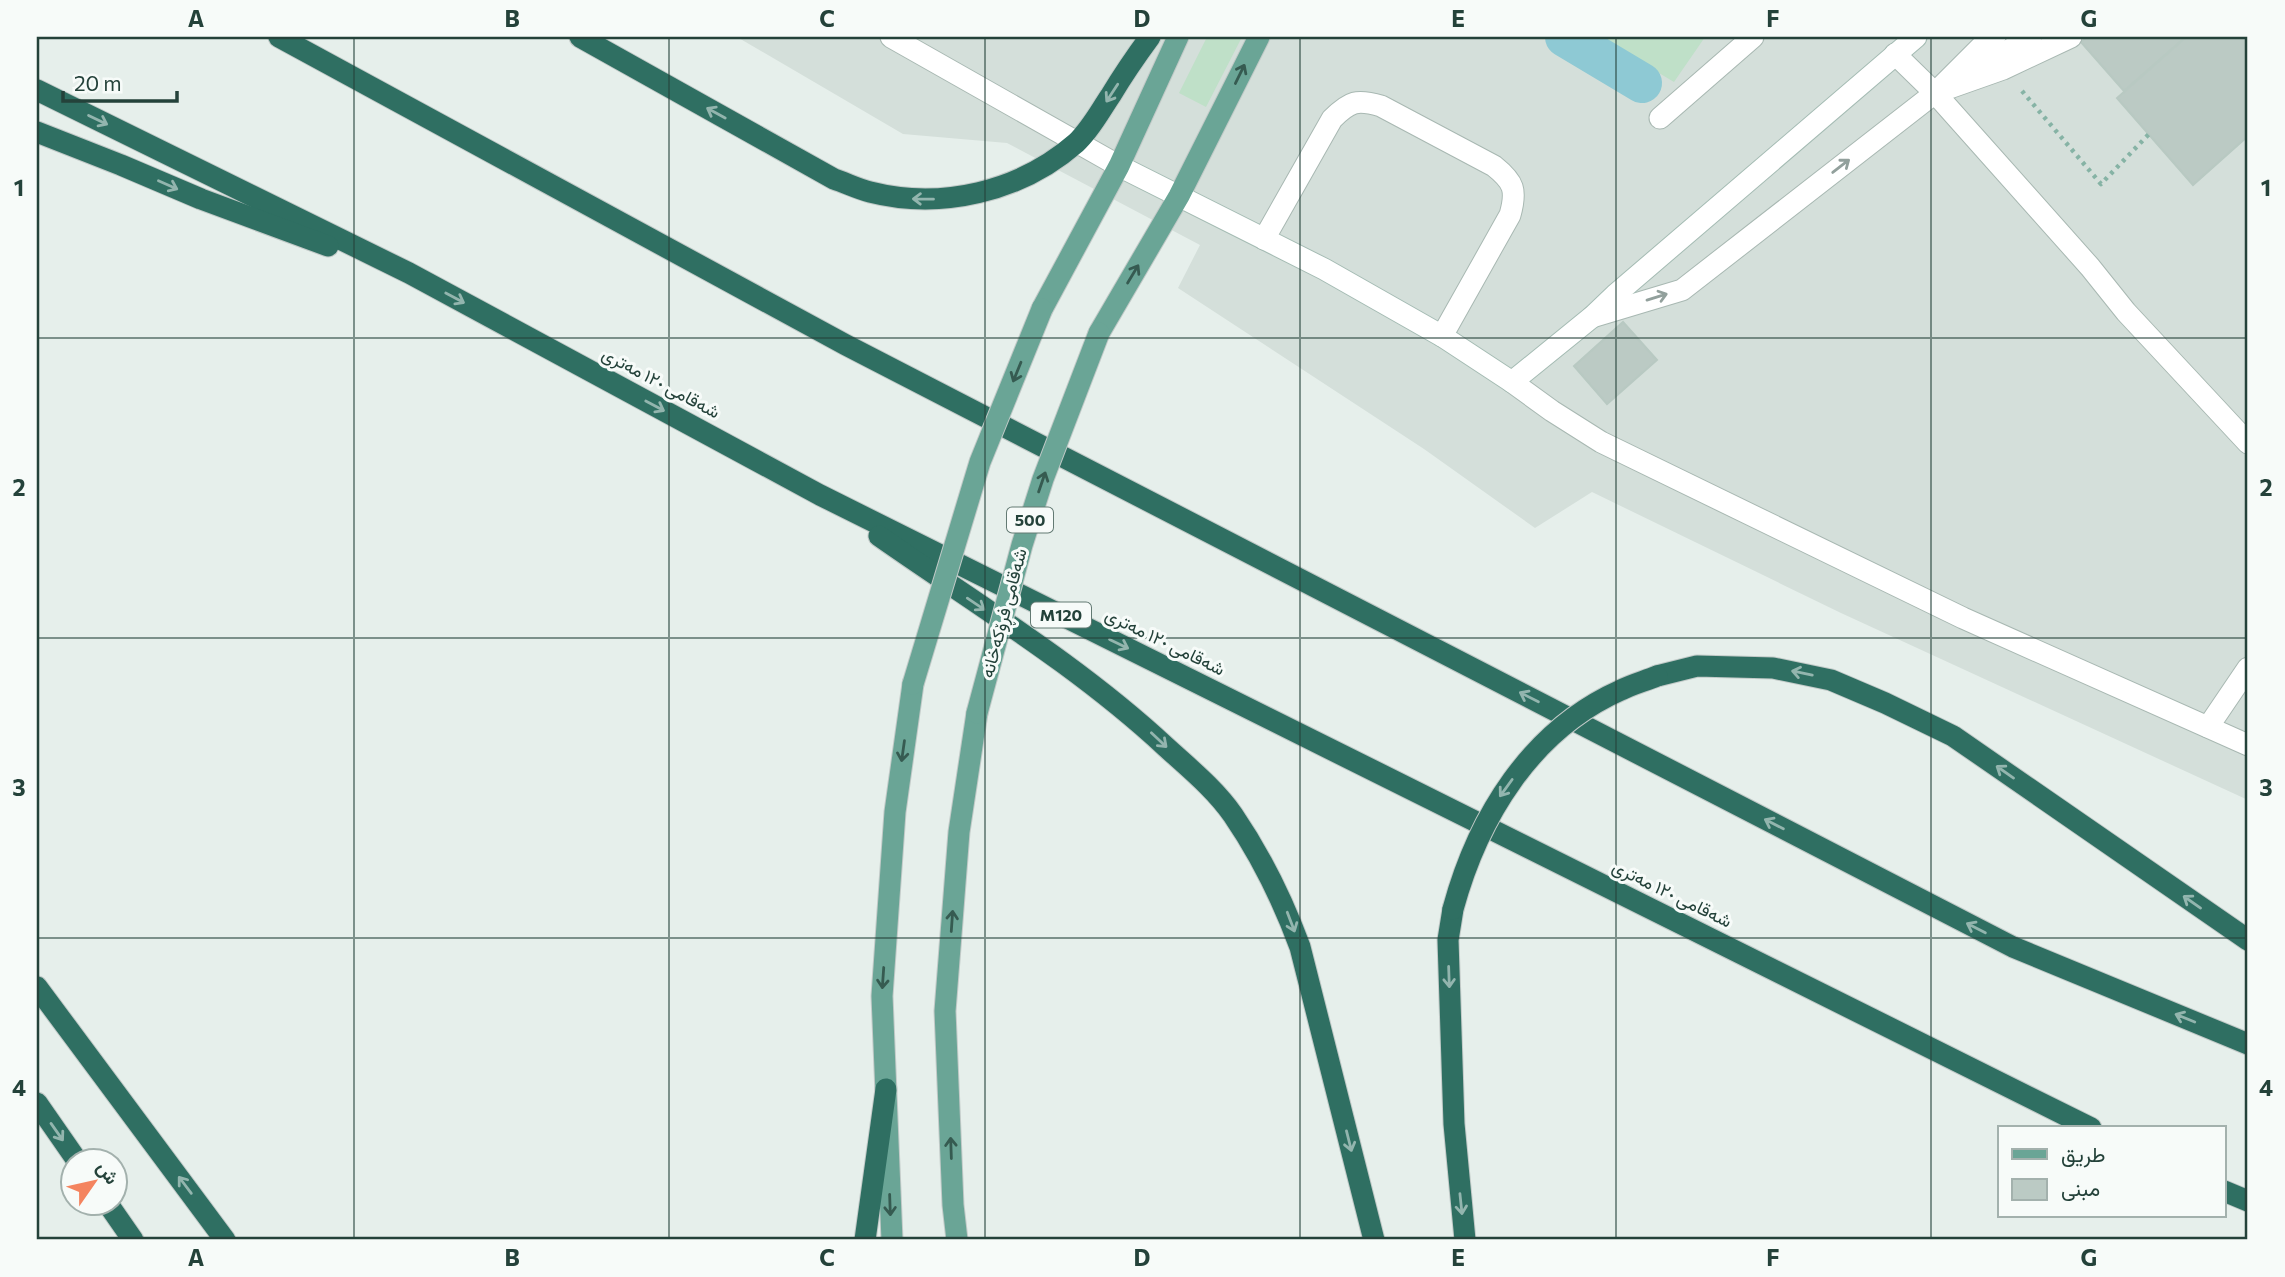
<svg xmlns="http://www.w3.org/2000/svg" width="2285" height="1277" viewBox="0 0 2285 1277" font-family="Commissioner,Vazirmatn,sans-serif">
	<rect width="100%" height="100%" fill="#e6efeb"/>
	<!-- built -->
	<polygon fill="#d4dfda" points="737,37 2248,37 2248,800 1841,613 1592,492 1535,528 1424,449 1178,288 1200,245 1007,143 903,134"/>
	<!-- green -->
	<g fill="#bfe0c8">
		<polygon points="1207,37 1242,37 1206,107 1179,93"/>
		<polygon points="1599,37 1705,37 1674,82"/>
	</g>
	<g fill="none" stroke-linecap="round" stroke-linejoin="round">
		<!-- canal -->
		<polyline stroke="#8ec9d4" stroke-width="40" points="1565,37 1642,83"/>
	</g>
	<!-- building -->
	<g fill="#bbcac4" stroke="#b8c9c2" stroke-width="2">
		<polygon points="2087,37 2186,37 2124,91 2081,42"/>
		<polygon points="2186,37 2248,37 2248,136 2193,185 2117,98"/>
		<polygon points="1623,322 1657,360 1607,404 1574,366"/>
	</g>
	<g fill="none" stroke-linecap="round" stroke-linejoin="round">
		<!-- lane casing -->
		<g stroke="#a8b8b2" stroke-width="23">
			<g id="lane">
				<polyline points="891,37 1119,166"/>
				<polyline points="1895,54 1935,93 2090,267 2126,312 2248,443"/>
				<polyline points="1982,66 2031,37"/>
				<polyline points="1939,89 1982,46 1995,37"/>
				<polyline points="1660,118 1753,37"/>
				<path d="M1264,239l68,-120c18,-18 25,-20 49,-13l113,60c20,16 23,24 16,49l-68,121"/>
				<polyline points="1592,317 1682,290 1935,93 2003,69 2071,37"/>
				<polyline points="1512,382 1552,411 1601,442 1963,618 2248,745"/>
				<polyline points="2208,727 2248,668"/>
			</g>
		</g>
		<!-- secondary casing -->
		<g stroke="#a4bbb3" stroke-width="23">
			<polyline id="secondary" points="1119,166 1324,269 1442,336 1512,382 1592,317 1615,295 1916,37"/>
		</g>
		<!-- primary casing -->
		<g stroke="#c2cac8" stroke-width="23">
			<g id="primary">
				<polyline points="1042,309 1119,166 1178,37"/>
				<polyline points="1099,333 1179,196 1259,37"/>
				<polyline points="892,1240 882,996 895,812 913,684"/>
				<polyline points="957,1240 953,1205 945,1011 959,832 977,713"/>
			</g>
		</g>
		<!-- highway casing -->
		<g stroke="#c2cac8" stroke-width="23">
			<g id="highway">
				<polyline points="279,37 846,345 2013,947 2248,1044"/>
				<path d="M580,37l254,142c12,4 24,10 36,13 71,18 150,0 206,-49 15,-14 24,-32 35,-48 12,-20 25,-39 39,-58"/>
				<polyline points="37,90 409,273 820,495 2091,1128"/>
				<polyline points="37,132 121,165 201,199 328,246"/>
				<path d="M879,536c97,68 200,130 287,211 23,21 49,42 67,68 28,41 50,86 67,132l74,293"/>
				<polyline points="1657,676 1697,666 1773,668 1831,680 1885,703 1953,736 2248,940"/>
				<polyline points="1453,909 1448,940 1454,1124 1465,1240"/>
				<polyline points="37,987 225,1240"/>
				<polyline points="37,1103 78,1162"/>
				<polyline points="2224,1191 2248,1201"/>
				<polyline points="108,1204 133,1240"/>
				<polyline points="865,1240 886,1089"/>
			</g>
		</g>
		<!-- path -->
		<polyline stroke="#86b3a5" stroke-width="4.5" stroke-dasharray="3.5 5" stroke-linecap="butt" points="2022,91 2101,184 2149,134"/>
		<!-- lane -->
		<use href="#lane" stroke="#fff" stroke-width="21"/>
		<!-- secondary -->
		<use href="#secondary" stroke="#fff" stroke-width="21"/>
		<!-- primary -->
		<use href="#primary" stroke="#6aa596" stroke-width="21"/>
		<!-- highway -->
		<use href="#highway" stroke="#2f6f62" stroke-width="21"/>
		<!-- primary-bridge casing -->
		<g stroke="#c2cac8" stroke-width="23" stroke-linecap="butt">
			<g id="primary-bridge">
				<polyline points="913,684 980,462 1042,309"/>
				<polyline points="977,713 1022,545 1043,479 1099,333"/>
			</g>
		</g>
		<!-- highway-bridge casing -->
		<g stroke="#c2cac8" stroke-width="23" stroke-linecap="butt">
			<path id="highway-bridge" d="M1453,909c25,-92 78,-179 168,-219 12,-6 24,-9 36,-14"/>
		</g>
		<!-- primary-bridge -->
		<use href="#primary-bridge" stroke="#6aa596" stroke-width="21"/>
		<!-- highway-bridge -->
		<use href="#highway-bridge" stroke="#2f6f62" stroke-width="21"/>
	</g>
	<!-- one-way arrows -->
	<defs><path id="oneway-shaft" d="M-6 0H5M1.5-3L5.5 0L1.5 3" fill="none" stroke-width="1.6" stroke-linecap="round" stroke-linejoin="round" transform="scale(1.75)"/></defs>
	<g stroke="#365b51">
		<use href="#oneway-shaft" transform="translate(1240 74) rotate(-64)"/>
		<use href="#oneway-shaft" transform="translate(1133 274) rotate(-59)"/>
		<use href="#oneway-shaft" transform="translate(1017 372) rotate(112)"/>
		<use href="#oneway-shaft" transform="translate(1042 482) rotate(-71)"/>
		<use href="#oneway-shaft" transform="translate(903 751) rotate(98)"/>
		<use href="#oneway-shaft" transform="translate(952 921) rotate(-86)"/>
		<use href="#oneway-shaft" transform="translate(883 978) rotate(94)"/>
		<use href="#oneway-shaft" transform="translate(951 1148) rotate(-92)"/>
		<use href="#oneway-shaft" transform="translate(890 1205) rotate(88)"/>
	</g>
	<g stroke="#93b5ae">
		<use href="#oneway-shaft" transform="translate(1112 93) rotate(123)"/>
		<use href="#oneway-shaft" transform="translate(716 113) rotate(-151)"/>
		<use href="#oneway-shaft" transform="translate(98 120) rotate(26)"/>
		<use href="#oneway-shaft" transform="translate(168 185) rotate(24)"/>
		<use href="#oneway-shaft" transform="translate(923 199) rotate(-179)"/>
		<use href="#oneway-shaft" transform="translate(455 298) rotate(28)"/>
		<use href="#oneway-shaft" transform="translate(655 406) rotate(28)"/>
		<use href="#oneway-shaft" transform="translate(976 604) rotate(34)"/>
		<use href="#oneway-shaft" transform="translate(1119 644) rotate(26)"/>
		<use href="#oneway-shaft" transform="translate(1802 673) rotate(-168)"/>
		<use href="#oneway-shaft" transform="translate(1529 697) rotate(-153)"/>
		<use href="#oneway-shaft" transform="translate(1159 740) rotate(43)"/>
		<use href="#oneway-shaft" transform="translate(2005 772) rotate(-145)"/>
		<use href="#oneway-shaft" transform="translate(1506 788) rotate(126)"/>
		<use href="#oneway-shaft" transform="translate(1774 824) rotate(-153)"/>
		<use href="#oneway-shaft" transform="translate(2192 902) rotate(-145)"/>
		<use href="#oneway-shaft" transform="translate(1291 922) rotate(69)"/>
		<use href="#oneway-shaft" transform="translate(1976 928) rotate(-153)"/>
		<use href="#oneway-shaft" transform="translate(1449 977) rotate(88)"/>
		<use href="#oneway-shaft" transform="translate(2185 1018) rotate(-158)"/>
		<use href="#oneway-shaft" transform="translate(57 1132) rotate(55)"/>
		<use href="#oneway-shaft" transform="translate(1349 1141) rotate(76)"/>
		<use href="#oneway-shaft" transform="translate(185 1185) rotate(-127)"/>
		<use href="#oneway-shaft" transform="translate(1461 1204) rotate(84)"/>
	</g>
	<g stroke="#92a09c">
		<use href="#oneway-shaft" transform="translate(1841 166) rotate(-38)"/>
		<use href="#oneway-shaft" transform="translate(1657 297) rotate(-17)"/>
	</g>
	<!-- grid -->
	<path fill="none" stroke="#24423a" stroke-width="2" stroke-opacity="0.55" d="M354,37v1203M669,37v1203M985,37v1203M1300,37v1203M1616,37v1203M1931,37v1203M37,338h2211M37,638h2211M37,938h2211"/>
	<g text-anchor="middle" stroke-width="6" stroke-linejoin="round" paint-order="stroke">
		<!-- shield labels -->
		<g fill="#f7fbf9" stroke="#637a73" stroke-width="2">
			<rect x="1007" y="507.5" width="46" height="25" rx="5"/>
			<rect x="1031" y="602.5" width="60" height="25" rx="5"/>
		</g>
		<g font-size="16" font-weight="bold" fill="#24423a">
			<text x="1030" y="526">500</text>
			<text x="1061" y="621">M120</text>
		</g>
		<!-- street labels -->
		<g font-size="18" fill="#24423a" stroke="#f7fbf9">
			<text transform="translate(661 383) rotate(28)" y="6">شەقامی ١٢٠ مەتری</text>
			<text transform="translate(1004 613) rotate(-75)" y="6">شەقامی فڕۆکەخانە</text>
			<text transform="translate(1165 642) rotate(26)" y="6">شەقامی ١٢٠ مەتری</text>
			<text transform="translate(1672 894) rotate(26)" y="6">شەقامی ١٢٠ مەتری</text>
		</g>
	</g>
	<!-- border -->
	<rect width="2285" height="1277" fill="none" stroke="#f7fbf9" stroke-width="77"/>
	<!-- legend -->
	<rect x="1998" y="1126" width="228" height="91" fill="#f7fbf9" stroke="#a3b1ad" stroke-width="2"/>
	<rect x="2012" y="1149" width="35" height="10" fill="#6aa596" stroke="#a3b1ad" stroke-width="2"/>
	<text x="2061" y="1162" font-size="21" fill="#24423a">طريق</text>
	<rect x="2012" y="1179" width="35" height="21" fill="#bbcac4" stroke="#a3b1ad" stroke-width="2"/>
	<text x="2061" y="1196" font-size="21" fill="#24423a">مبنى</text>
	<!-- north arrow -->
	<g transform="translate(94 1182) rotate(56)"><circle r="33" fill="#f7fbf9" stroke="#a3b1ad" stroke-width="2"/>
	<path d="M0-5L12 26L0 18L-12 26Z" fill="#f4845f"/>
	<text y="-10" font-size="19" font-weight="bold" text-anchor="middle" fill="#24423a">ش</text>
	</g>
	<!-- scale -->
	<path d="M63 91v10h114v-10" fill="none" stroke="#24423a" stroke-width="3.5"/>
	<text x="74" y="91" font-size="21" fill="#24423a" stroke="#f7fbf9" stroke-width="5" paint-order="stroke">20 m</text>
	<rect x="38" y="38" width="2208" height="1200" fill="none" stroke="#24423a" stroke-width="2.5"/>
	<g font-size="23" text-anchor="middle" font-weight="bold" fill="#24423a">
		<text x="196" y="27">A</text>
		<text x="512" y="27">B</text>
		<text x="827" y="27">C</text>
		<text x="1142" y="27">D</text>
		<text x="1458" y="27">E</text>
		<text x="1773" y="27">F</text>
		<text x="2089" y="27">G</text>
		<text x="19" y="196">1</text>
		<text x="2266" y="196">1</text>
		<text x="19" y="496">2</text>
		<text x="2266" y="496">2</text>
		<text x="19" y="796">3</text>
		<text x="2266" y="796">3</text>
		<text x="19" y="1096">4</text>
		<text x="2266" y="1096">4</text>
		<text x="196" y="1266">A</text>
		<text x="512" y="1266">B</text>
		<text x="827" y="1266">C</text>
		<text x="1142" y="1266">D</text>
		<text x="1458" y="1266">E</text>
		<text x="1773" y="1266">F</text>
		<text x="2089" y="1266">G</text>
	</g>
</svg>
